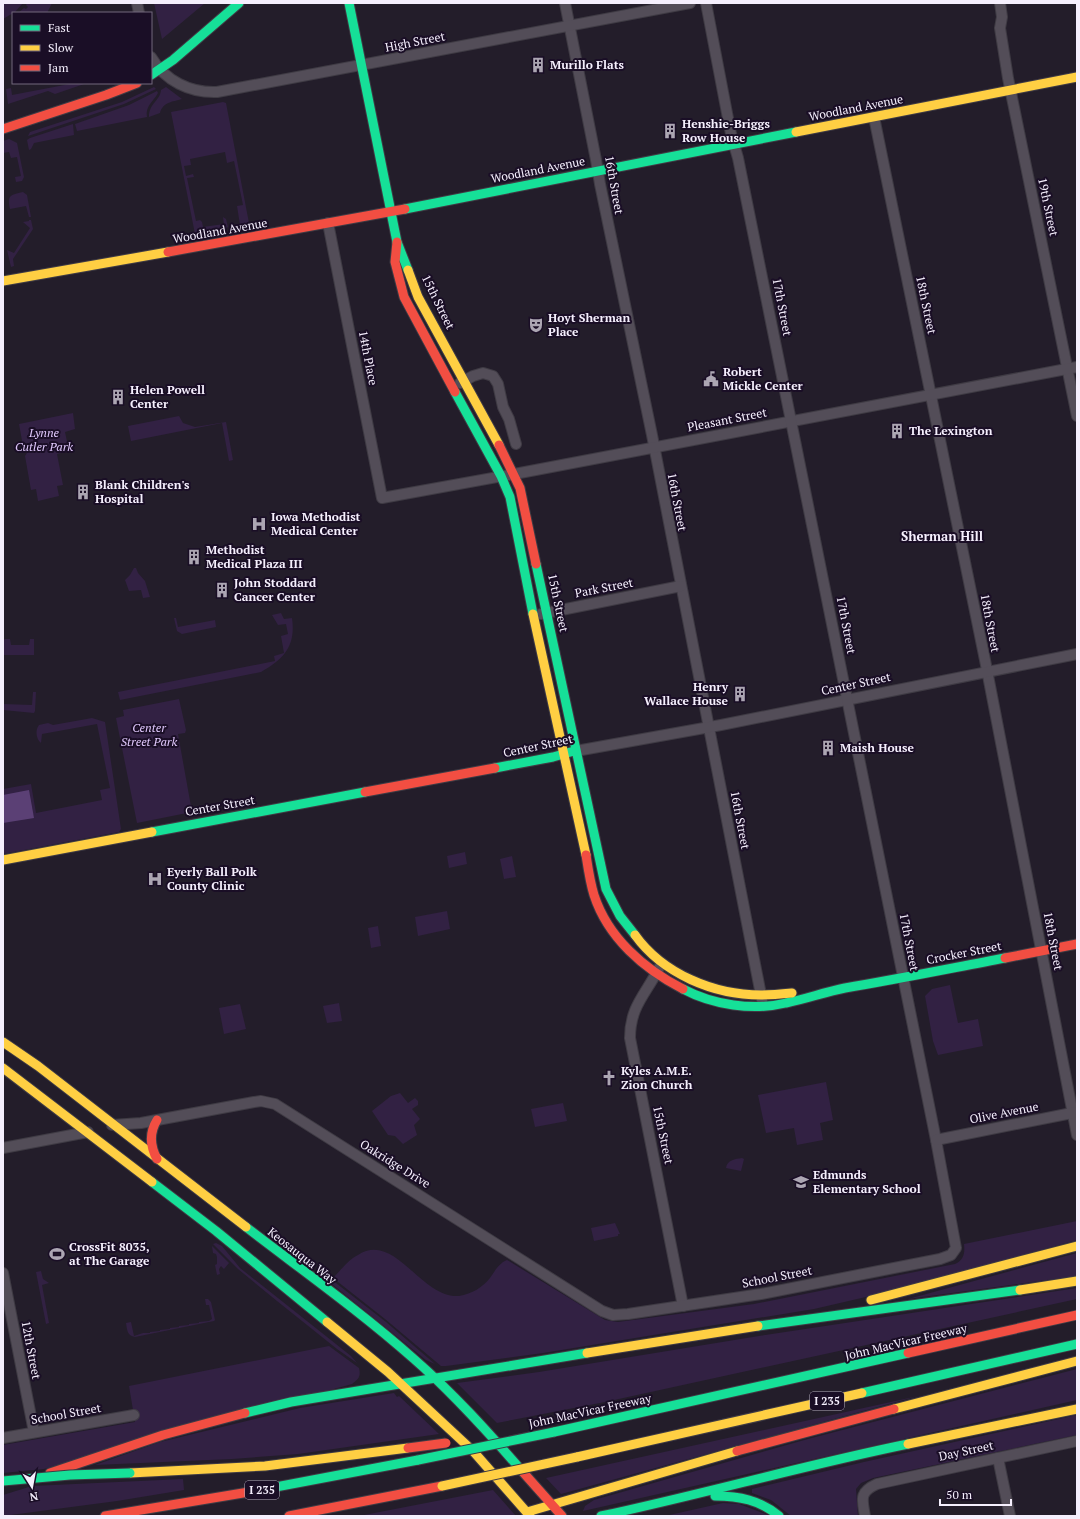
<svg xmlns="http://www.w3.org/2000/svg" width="1080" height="1519" viewBox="0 0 1080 1519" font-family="'PT Serif',serif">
	<rect width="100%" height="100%" fill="#231d2a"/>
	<!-- green -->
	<g fill="#322143">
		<polygon points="3,3 23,3 15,12 3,19"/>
		<polygon points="27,3 52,3 47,13 18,13 24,8 26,9 28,7 26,5"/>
		<polygon points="154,3 205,3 162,39"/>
		<polygon points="75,83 87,83 55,94 48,91 8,104 6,89 11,88 12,95"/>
		<polygon points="154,87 156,89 124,104 28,136 30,132 122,102"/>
		<path d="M166,87l16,12c-10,3 -19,3 -22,14l-11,4c0,-14 11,-16 12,-27z"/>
		<path d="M157,91l1,2c-5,9 -13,13 -11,24l-70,14 -2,-7 54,-19z"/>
		<polygon points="223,102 226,103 249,223 240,225 237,206 243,205 234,161 227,163 225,152 190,159 191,165 184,166 186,176 193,174 194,177 187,178 196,221 200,220 202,222 203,227 224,224 223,217 226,219 228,227 216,234 199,237 195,234 171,112"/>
		<polygon points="73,124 74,135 34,143 31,149 29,150 27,140 30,138"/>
		<polygon points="9,139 17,143 24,177 22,181 16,182 15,177 21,176 17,157 11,158 9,152 3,153 3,141"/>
		<path d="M23,192l4,3 4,22h-2l-3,-11 -16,3c-3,-14 0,-14 13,-17z"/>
		<polygon points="29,220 31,220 33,229 13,259 14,266 11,267 7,250 14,253 30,228 23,222 29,221"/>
		<polygon points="73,413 75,429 65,432 69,451 57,454 63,485 57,486 59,496 38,501 36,489 31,490 25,456 27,453 24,451 26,448 23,446 19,424"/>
		<polygon points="179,416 183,423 195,427 226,422 233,460 229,461 222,423 131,441 128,426"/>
		<polygon points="134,568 136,568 138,573 145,581 150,597 143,598 141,590 129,591 125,580 130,575"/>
		<path d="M281,613l3,6 8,-1c4,28 -8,41 -31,54l-141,28 -2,-8 157,-31 -1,-5 10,-3 -3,-17 7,-2 -2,-10 -8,1 -6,-10z"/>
		<polygon points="174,618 176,618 178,627 215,620 216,627 182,634 177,631"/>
		<polygon points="5,639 10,639 11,645 29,645 30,639 34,639 34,655 3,655 3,640"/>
		<polygon points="33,692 36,692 35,711 34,713 3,710 3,704 32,705"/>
		<polygon points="179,699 186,730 185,733 178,734 192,812 137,823 116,718 124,716 123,710"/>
		<path d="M92,718l13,4 16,107 -2,3 -116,22v-65l28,-5 5,29 66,-13 -2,-10 10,-2 -13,-64 -55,10 -1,9c-5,-4 -6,-13 -2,-18l9,-2 5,2z"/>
		<polygon points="465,852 467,864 449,868 447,856"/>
		<polygon points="512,856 516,877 504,879 500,859"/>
		<polygon points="447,911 450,929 418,936 415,917"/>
		<polygon points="378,926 381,946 371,948 368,928"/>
		<polygon points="950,985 958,1023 978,1019 983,1046 938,1055 933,1041 925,996 932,989"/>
		<polygon points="339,1003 342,1021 327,1023 323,1006"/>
		<polygon points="240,1004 246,1029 224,1034 219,1008"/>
		<polygon points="826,1082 833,1120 820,1123 823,1140 797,1145 794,1128 766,1133 758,1095"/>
		<polygon points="400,1093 408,1103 415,1098 418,1101 418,1105 412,1109 420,1119 414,1125 417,1135 403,1144 395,1136 388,1135 372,1111 391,1096"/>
		<polygon points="563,1103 567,1121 535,1127 531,1109"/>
		<path d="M742,1158l2,1 -3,12 -15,-3c1,-8 9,-9 16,-10z"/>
		<path d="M1077,1221v19l-181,50 -82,19 -271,44 -97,13h-5l-56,-47 -52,-41c8,-8 15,-18 25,-23 37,-24 63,44 101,41 13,-2 24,-9 31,-18 5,-7 9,-15 17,-18l98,60 13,2 136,-18 201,-40c9,-4 10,-11 9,-20z"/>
		<polygon points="615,1223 620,1234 618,1234 618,1236 594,1241 591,1228"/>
		<polygon points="216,1243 222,1246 240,1268 351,1356 357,1363 337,1349 277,1301 238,1269 213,1244"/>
		<polygon points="212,1246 229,1263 224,1269 221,1266 219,1269 220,1274 217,1275 215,1265 217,1264 217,1257 216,1254 213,1253"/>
		<polygon points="1077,1253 1077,1276 908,1299"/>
		<polygon points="41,1271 43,1279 49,1283 42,1285 49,1323 46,1324 36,1272"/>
		<polygon points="332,1280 386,1322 435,1364 426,1360 332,1284"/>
		<polygon points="1077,1288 1077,1299 605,1402 497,1423 457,1383 539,1372 759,1336"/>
		<path d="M205,1299h3l3,3 4,18 -1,1 -79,16c-8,-1 -8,-8 -9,-14l5,-1 3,14 9,-3h7v-1l10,-1v-1l10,-1v-1l9,-1v-1l10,-1v-1l10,-1v-1l10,-1 3,-2 -3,-14h-3z"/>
		<path d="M329,1346l30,22c2,8 0,11 -7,16l-308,85 -41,4v-28l132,-23 -6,-36z"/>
		<polygon points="1077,1369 1077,1400 583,1511 585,1506 594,1500 808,1439"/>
		<polygon points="394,1393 397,1397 399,1396 439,1434 298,1454 232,1459 95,1465 160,1442 300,1408"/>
		<polygon points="918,1396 561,1494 546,1478"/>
		<polygon points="1077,1415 1077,1435 873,1478 861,1483 856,1489 858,1516 791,1516 771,1500 752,1493 752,1489 864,1462"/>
		<polygon points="183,1479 184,1490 117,1501 3,1516 3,1495 32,1486"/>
		<polygon points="493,1490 516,1516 359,1516"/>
		<polygon points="723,1503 739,1504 771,1516 665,1516"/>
	</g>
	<!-- water -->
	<polygon fill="#5b4075" points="29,790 34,818 3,823 3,795"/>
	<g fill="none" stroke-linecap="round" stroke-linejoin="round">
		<!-- street casing -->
		<g stroke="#3f3b44" stroke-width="12">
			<g id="street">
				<polyline points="137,3 139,13"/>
				<polyline points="565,3 596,160 600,184 652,435 762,1000"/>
				<polyline points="1000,3 1002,17 1000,28 1008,78 1077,416"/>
				<path d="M151,57c14,24 39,36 66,35l473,-89"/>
				<polyline points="874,117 985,660 1077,1135"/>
				<polyline points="328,223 382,498 525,472 1077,367"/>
				<polyline points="460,383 473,376 483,373 493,376 498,384 503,407 509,419 516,444"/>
				<polyline points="541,614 681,586"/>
				<polyline points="576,751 721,725 1077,654"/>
				<path d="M659,968c-13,26 -29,38 -29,70l53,268"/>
				<polyline points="112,1125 141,1123 254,1102 261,1101 275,1104 602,1311 613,1315 628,1314 761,1294 940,1259 951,1255 956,1248 936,1140 738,158 731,134 706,3"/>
				<polyline points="936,1140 1077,1112"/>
				<polyline points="3,1148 88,1132"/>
				<polyline points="3,1273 34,1432"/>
				<polyline points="3,1438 134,1415"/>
				<polyline points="998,1458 1010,1516"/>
				<path d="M865,1516c-3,-17 -6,-24 12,-32l200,-43"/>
			</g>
		</g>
		<!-- fast casing -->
		<g stroke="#3f3b44" stroke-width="11">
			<g id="fast">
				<polyline points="349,3 397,242 408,270"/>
				<polyline points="151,75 173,60 239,3"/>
				<polyline points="405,209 796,132"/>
				<polyline points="455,392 501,476 510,497 533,614"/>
				<polyline points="536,564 606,889 620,916 635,935"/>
				<polyline points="495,768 553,757 574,751"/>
				<polyline points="152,832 365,792"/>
				<path d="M683,989c30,16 70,22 103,14 20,-4 39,-11 59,-15 53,-9 107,-20 160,-30"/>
				<polyline points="152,1182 216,1231 327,1322"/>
				<path d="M246,1227c56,43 115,85 168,132 39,34 74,73 108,112"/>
				<polyline points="758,1326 1020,1290"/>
				<polyline points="862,1393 1077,1344"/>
				<polyline points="245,1413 291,1402 587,1353"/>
				<polyline points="554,1432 908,1353"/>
				<polyline points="249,1492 418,1460"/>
				<path d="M715,1496c24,0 45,4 64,20"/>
				<path d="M601,1516c103,-22 204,-51 307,-72"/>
			</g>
		</g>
		<!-- slow casing -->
		<g stroke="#3f3b44" stroke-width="11">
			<g id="slow">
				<polyline points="796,132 1077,77"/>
				<polyline points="408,270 418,297 499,445"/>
				<polyline points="3,281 168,252"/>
				<polyline points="533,614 586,855"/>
				<polyline points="3,860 152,832"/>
				<path d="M635,935c28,39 79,60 126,60 10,0 21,-1 31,-2"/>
				<polyline points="3,1042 38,1066 246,1227"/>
				<polyline points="3,1068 152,1182"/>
				<polyline points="1020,1290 1077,1281"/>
				<polyline points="871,1300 1077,1246"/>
				<polyline points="327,1322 388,1372 473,1451 530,1516"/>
				<polyline points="587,1353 758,1326"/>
				<polyline points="894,1409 1077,1361"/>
				<polyline points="908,1444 1077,1409"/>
				<polyline points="577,1457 862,1393"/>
				<polyline points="130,1473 265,1466 408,1448"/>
				<polyline points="527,1512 737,1451"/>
			</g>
		</g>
		<!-- jam casing -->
		<g stroke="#3f3b44" stroke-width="11">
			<g id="jam">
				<polyline points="3,129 106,95 137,83"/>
				<polyline points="397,242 395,262 404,297 455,392"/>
				<polyline points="168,252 405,209"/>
				<polyline points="499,445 520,488 536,564"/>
				<polyline points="365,792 495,768"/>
				<path d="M586,855c2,13 4,27 8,40 14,43 50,74 89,94"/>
				<polyline points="1005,958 1077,944"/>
				<path d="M157,1120c-8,13 -7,26 0,39"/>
				<polyline points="908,1353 1077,1315"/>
				<polyline points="737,1451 894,1409"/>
				<polyline points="522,1471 562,1516"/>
				<polyline points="50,1473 163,1435 245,1413"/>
				<polyline points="105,1516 249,1492"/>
				<polyline points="289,1516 442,1486"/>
			</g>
		</g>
		<!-- street -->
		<use href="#street" stroke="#534d58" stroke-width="10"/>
		<!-- fast -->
		<use href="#fast" stroke="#16e098" stroke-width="9"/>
		<!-- slow -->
		<use href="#slow" stroke="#ffcf43" stroke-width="9"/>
		<!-- jam -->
		<use href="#jam" stroke="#f24e42" stroke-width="9"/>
		<!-- fast-bridge casing -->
		<g stroke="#3f3b44" stroke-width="11" stroke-linecap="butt">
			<g id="fast-bridge">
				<polyline points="418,1460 554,1432"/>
				<polyline points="3,1481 70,1475 130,1473"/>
			</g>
		</g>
		<!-- slow-bridge casing -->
		<g stroke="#3f3b44" stroke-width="11" stroke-linecap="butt">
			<polyline id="slow-bridge" points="442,1486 577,1457"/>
		</g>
		<!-- jam-bridge casing -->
		<g stroke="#3f3b44" stroke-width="11" stroke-linecap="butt">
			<polyline id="jam-bridge" points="408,1448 446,1443"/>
		</g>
		<!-- fast-bridge -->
		<use href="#fast-bridge" stroke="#16e098" stroke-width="9"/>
		<!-- slow-bridge -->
		<use href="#slow-bridge" stroke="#ffcf43" stroke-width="9"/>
		<!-- jam-bridge -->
		<use href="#jam-bridge" stroke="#f24e42" stroke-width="9"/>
	</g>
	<!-- icons -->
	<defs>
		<g id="building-bare" transform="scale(1.2)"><path d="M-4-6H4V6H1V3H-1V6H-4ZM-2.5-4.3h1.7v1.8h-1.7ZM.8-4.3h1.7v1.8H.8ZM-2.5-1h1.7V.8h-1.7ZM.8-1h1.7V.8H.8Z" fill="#aca6b3" stroke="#1a0e26" stroke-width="2.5" paint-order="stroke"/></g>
		<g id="theatre-bare" transform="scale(1.2)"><path d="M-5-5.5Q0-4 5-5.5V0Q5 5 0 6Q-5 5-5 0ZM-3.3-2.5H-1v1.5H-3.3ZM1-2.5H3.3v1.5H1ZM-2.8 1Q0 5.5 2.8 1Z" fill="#aca6b3" stroke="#1a0e26" stroke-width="2.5" paint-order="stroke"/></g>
		<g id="civic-bare" transform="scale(1.2)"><path d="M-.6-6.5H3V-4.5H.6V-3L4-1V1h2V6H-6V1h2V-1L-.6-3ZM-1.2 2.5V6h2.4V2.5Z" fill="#aca6b3" stroke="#1a0e26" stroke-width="2.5" paint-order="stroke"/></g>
		<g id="hospital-bare" transform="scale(1.2)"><path d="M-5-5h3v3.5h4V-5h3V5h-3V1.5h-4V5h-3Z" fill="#aca6b3" stroke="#1a0e26" stroke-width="2.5" paint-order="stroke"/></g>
		<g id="church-bare" transform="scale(1.2)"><path d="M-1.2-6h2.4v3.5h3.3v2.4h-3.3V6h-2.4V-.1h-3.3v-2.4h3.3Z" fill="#aca6b3" stroke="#1a0e26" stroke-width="2.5" paint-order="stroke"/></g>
		<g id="school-bare" transform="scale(1.2)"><path d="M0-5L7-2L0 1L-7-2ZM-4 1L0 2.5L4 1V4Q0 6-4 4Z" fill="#aca6b3" stroke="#1a0e26" stroke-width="2.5" paint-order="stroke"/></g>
		<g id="stadium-bare" transform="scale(1.2)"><path d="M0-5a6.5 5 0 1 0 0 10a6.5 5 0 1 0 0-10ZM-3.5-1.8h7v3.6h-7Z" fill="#aca6b3" stroke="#1a0e26" stroke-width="2.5" paint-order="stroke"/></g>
	</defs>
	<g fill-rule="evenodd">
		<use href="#building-bare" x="538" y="65"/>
		<use href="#building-bare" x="670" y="131"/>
		<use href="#theatre-bare" x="536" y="325"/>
		<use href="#civic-bare" x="711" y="379"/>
		<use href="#building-bare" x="118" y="397"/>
		<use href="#building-bare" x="897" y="431"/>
		<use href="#building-bare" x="83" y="492"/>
		<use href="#hospital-bare" x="259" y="524"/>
		<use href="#building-bare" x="194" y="557"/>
		<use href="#building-bare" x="222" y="590"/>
		<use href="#building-bare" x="740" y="694"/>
		<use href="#building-bare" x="828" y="748"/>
		<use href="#hospital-bare" x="155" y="879"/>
		<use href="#church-bare" x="609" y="1078"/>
		<use href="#school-bare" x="801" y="1182"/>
		<use href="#stadium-bare" x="57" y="1254"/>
	</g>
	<g text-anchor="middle" stroke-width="4" stroke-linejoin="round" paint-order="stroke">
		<!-- shield labels -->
		<g fill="#1a0e26" stroke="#b3acbc" stroke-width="1">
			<rect x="810" y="1392" width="34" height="18" rx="3"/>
			<rect x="245" y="1481" width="34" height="18" rx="3"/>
		</g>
		<g font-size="11" font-weight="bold" fill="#f5effd">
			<text x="827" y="1405">I 235</text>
			<text x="262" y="1494">I 235</text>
		</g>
		<!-- street labels -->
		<g font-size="12" fill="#f5effd" stroke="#1a0e26">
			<text transform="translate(415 42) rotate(-11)" y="4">High Street</text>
			<text transform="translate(856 108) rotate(-11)" y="4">Woodland Avenue</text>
			<text transform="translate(538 170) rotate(-11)" y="4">Woodland Avenue</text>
			<text transform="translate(614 185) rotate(80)" y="4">16th Street</text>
			<text transform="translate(1048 207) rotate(78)" y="4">19th Street</text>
			<text transform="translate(220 231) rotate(-10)" y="4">Woodland Avenue</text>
			<text transform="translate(438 302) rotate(64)" y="4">15th Street</text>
			<text transform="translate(926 305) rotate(78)" y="4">18th Street</text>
			<text transform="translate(782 307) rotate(79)" y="4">17th Street</text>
			<text transform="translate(368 358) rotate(79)" y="4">14th Place</text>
			<text transform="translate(727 420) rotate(-11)" y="4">Pleasant Street</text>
			<text transform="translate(677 502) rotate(79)" y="4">16th Street</text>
			<text transform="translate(604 588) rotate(-11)" y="4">Park Street</text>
			<text transform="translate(558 603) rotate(78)" y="4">15th Street</text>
			<text transform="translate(990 623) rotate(79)" y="4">18th Street</text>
			<text transform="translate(846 625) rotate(79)" y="4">17th Street</text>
			<text transform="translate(856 684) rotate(-12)" y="4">Center Street</text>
			<text transform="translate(538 746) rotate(-12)" y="4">Center Street</text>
			<text transform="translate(220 806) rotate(-10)" y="4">Center Street</text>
			<text transform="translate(740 820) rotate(79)" y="4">16th Street</text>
			<text transform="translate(1053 941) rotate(79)" y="4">18th Street</text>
			<text transform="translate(909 942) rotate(79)" y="4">17th Street</text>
			<text transform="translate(964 953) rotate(-11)" y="4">Crocker Street</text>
			<text transform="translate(1004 1113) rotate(-11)" y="4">Olive Avenue</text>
			<text transform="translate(663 1135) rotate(78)" y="4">15th Street</text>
			<text transform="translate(395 1164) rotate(32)" y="4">Oakridge Drive</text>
			<text transform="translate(302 1256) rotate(38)" y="4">Keosauqua Way</text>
			<text transform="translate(777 1277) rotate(-11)" y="4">School Street</text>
			<text transform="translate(906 1342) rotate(-13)" y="4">John MacVicar Freeway</text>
			<text transform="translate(31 1350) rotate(79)" y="4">12th Street</text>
			<text transform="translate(590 1411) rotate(-12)" y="4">John MacVicar Freeway</text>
			<text transform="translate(66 1414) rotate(-10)" y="4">School Street</text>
			<text transform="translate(966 1451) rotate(-12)" y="4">Day Street</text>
		</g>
		<!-- poi labels -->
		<g font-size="12" font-weight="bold" fill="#f5effd" stroke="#1a0e26" text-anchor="start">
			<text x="550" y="69">Murillo Flats</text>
			<text x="682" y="128">Henshie-Briggs<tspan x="682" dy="14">Row House</tspan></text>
			<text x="548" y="322">Hoyt Sherman<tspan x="548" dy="14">Place</tspan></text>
			<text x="723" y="376">Robert<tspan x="723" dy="14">Mickle Center</tspan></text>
			<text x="130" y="394">Helen Powell<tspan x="130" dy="14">Center</tspan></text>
			<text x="909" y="435">The Lexington</text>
			<text x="95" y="489">Blank Children's<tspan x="95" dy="14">Hospital</tspan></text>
			<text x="271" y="521">Iowa Methodist<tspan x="271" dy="14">Medical Center</tspan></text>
			<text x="206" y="554">Methodist<tspan x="206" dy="14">Medical Plaza III</tspan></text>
			<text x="234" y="587">John Stoddard<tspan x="234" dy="14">Cancer Center</tspan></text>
			<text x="728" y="691" text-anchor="end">Henry<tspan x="728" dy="14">Wallace House</tspan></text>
			<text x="840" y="752">Maish House</text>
			<text x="167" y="876">Eyerly Ball Polk<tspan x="167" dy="14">County Clinic</tspan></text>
			<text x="621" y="1075">Kyles A.M.E.<tspan x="621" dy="14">Zion Church</tspan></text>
			<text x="813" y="1179">Edmunds<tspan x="813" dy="14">Elementary School</tspan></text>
			<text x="69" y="1251">CrossFit 8035,<tspan x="69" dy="14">at The Garage</tspan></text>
		</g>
		<!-- park labels -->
		<g font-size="12" font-style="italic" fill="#e0c8fc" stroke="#1a0e26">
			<text x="44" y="437">Lynne<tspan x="44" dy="14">Cutler Park</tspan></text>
			<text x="149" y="732">Center<tspan x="149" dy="14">Street Park</tspan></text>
		</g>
		<!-- neighbourhood labels -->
		<g font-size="13" font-weight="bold" fill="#f5effd" stroke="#1a0e26">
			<text x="942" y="541">Sherman Hill</text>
		</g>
	</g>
	<!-- border -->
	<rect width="1080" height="1519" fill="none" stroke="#f5effd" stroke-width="8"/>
	<!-- legend -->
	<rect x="12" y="12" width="140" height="72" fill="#1a0e26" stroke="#72687c"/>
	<rect x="20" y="25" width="20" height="6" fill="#16e098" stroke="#72687c"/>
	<text x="48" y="32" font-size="12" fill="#f5effd">Fast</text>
	<rect x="20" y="45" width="20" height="6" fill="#ffcf43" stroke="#72687c"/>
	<text x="48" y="52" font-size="12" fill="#f5effd">Slow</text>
	<rect x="20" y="65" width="20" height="6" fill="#f24e42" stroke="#72687c"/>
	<text x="48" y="72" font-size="12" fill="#f5effd">Jam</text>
	<!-- north arrow -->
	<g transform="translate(32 1487) rotate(169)" stroke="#1a0e26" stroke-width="3" paint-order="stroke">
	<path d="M0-3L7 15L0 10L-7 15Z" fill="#f5effd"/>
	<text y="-6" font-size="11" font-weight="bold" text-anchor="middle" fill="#f5effd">N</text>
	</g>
	<!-- scale -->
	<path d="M940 1499v6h71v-6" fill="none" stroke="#f5effd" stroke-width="2"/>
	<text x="946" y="1499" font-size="12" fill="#f5effd" stroke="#1a0e26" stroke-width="3" paint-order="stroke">50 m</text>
</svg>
